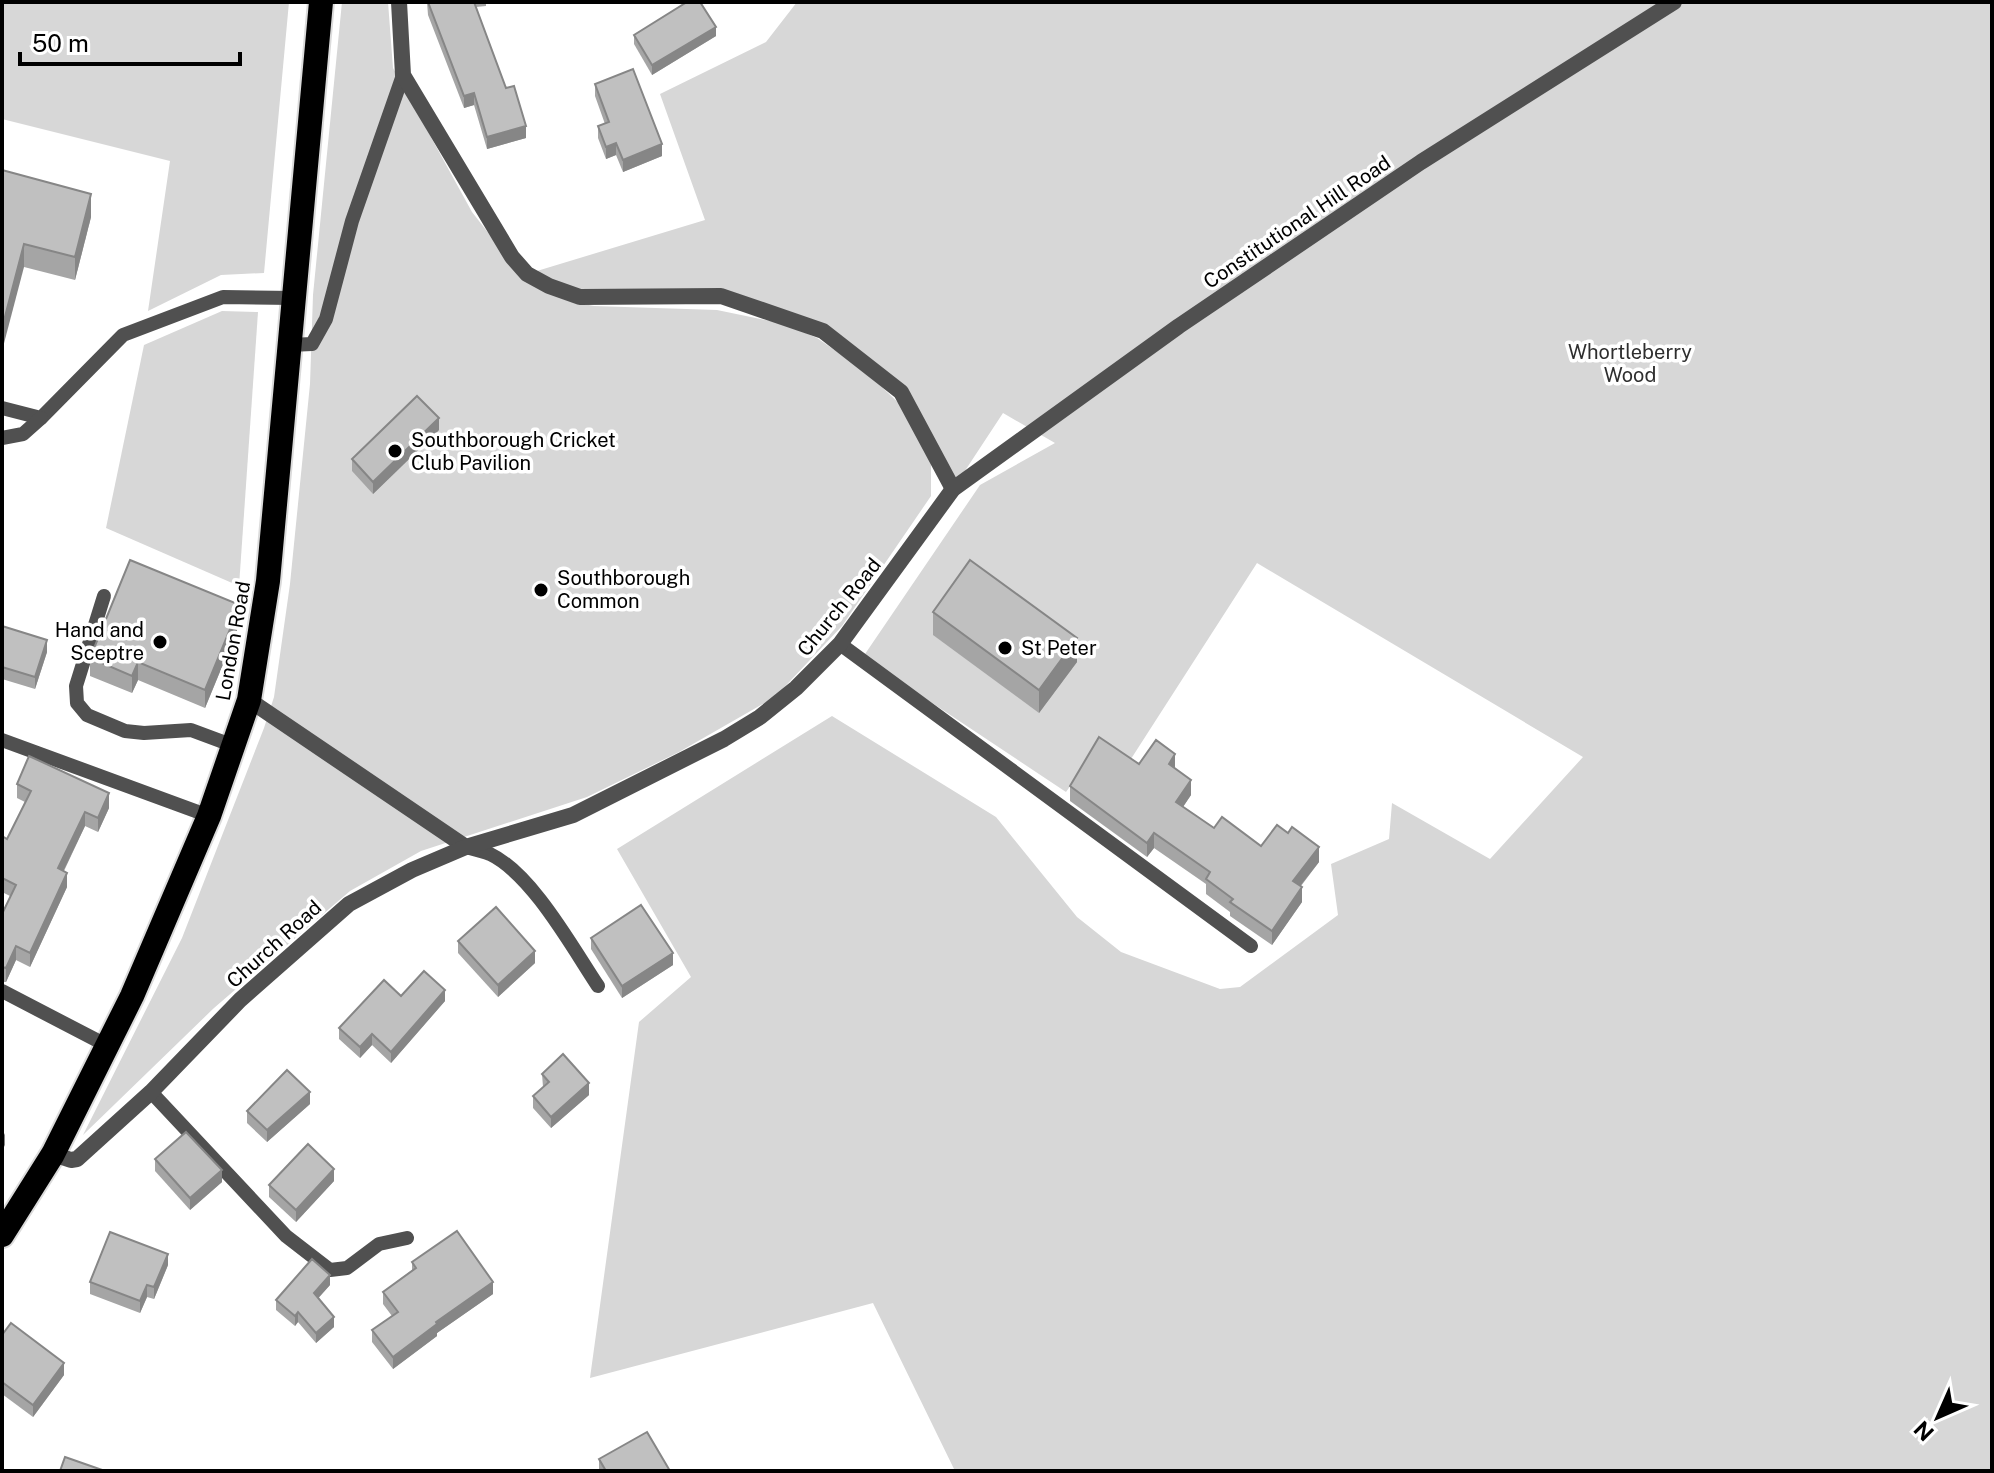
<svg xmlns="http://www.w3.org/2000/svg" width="1994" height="1473" viewBox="0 0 1994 1473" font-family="'Public Sans',sans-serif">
	<rect width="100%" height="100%" fill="#fff"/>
	<!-- green -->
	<g fill="#d7d7d7">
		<polygon points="2,2 289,2 264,273 221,275 148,311 170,161 2,119"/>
		<polygon points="342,2 388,2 393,68 472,212 525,280 573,302 594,306 717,310 785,324 817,338 865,371 907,411 931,459 931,496 842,626 775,697 679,752 587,797 421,851 350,891 214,1008 83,1135 182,938 264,728 274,697 290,584 310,384 313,295"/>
		<polygon points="797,2 1992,2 1992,1471 955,1471 873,1303 590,1378 639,1022 691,977 617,849 832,716 996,817 1077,917 1121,952 1220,989 1240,987 1338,915 1331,864 1389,839 1392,803 1490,859 1583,757 1257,563 1129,762 1099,746 1066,792 863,657 980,485 1055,443 1003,413 953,489 901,392 823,331 717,296 580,297 527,274 705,220 660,94 766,42"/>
		<polygon points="222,311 258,312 239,586 106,528 144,345"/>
	</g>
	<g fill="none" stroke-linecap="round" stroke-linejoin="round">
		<!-- highway casing -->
		<g stroke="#dbdbdb" stroke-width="28">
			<polyline id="highway" points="2,1235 53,1154 132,996 209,816 249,700 268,581 321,2"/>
		</g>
		<!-- lane -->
		<g stroke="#505050" stroke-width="14">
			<polyline points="290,345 312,344 326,319 352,221 403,75"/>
			<polyline points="2,408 41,418 123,335 223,297 293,298"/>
			<polyline points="2,438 23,434 41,418"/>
			<polyline points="104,596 76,686 77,703 87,715 125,731 144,733 191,730 234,746"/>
			<polyline points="840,644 1251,946"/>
			<polyline points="2,740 209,816"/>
			<path d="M466,847c8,2 17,4 24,7 42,20 82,93 108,132"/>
			<polyline points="2,991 106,1045"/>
			<polyline points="151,1092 286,1236 330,1270 347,1268 379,1244 407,1238"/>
		</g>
		<!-- street -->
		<g stroke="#505050" stroke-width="16">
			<polyline points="399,2 403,75 512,257 527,274 549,286 580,297 721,296 823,331 901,392 953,489"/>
			<polyline points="249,700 466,847"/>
			<polyline points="53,1154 71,1160 77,1159 151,1092 240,1000 349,904 412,870 466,847 573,815 724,739 760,717 796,688 840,644 953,489 1179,326 1421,162 1674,2"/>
		</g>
		<!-- highway -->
		<use href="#highway" stroke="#000" stroke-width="24"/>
	</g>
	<!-- wall -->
	<g fill="#a5a5a5">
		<polygon points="427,2 486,2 486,6 476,7 506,88 526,138 487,149 474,105 464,108 428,15"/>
		<polygon points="634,35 716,36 652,75 634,44"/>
		<polygon points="595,84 662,156 623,172 616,155 606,159 598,138 598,126 605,124 595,96"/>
		<polygon points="2,170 91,217 75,280 24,267"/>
		<polygon points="439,430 373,494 352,471 352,459"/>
		<polygon points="933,612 1077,662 1039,713 933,635"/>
		<polygon points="240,623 205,708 138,680 132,693 90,676 90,658"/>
		<polygon points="2,626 47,652 35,689 2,679"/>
		<polygon points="1139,764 1175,769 1191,795 1183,807 1214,828 1261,846 1319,862 1301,886 1302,902 1272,945 1230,916 1230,912 1206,894 1206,884 1154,848 1147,857 1070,801 1070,786"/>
		<polygon points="17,784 109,808 98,832 85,826 64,871 67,887 30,967 16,960 6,982 2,982 2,914 10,896 2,892 2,836 7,839 25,802 17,798"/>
		<polygon points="591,938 673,965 622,998 591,949"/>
		<polygon points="458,941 535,963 498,997 458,953"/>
		<polygon points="401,996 445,1001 391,1063 372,1045 360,1058 339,1039 339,1028"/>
		<polygon points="542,1074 589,1095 551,1128 533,1108 533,1096 543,1087"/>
		<polygon points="310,1104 267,1142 247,1123 247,1111"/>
		<polygon points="155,1159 222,1182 190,1210 155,1171"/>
		<polygon points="334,1181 296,1222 269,1197 269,1185"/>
		<polygon points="412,1262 493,1294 437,1333 437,1336 393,1369 372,1342 372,1330 392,1316 383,1304 383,1292 412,1270"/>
		<polygon points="168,1265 154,1299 147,1297 140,1313 90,1294 90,1282"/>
		<polygon points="330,1285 318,1298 334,1327 316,1343 298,1322 295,1326 276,1310 276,1300"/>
		<polygon points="2,1335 64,1375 33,1417 2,1394"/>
		<polygon points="599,1459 670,1471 599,1471"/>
	</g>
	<!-- shaded-wall -->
	<g fill="#868686">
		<polygon points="716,27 716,36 652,75 652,65"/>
		<polygon points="474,93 474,105 464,108 464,96"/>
		<polygon points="526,126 526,138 487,149 487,137"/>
		<polygon points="616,143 616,155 606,159 606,147"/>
		<polygon points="662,144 662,156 623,172 623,160"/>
		<polygon points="91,194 91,217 75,280 75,257"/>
		<polygon points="24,244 24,267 2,351 2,328"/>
		<polygon points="439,418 439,430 373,494 373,482"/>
		<polygon points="240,605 240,623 205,708 205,690"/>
		<polygon points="1077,638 1077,662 1039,713 1039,690"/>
		<polygon points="47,640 47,652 35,689 35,677"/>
		<polygon points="138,662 138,680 132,693 132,676"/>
		<polygon points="1175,754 1175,769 1169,764"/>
		<polygon points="1191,780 1191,795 1176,817 1176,802"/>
		<polygon points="109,793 109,808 98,832 98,818"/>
		<polygon points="85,812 85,826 58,882 58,868"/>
		<polygon points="1154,833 1154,848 1147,857 1147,843"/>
		<polygon points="1319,847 1319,862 1293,895 1293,881"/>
		<polygon points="67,873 67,887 30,967 30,953"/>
		<polygon points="1302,887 1302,902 1272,945 1272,931"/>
		<polygon points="16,946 16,960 6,982 6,968"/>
		<polygon points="535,951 535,963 498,997 498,985"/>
		<polygon points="673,953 673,965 622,998 622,986"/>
		<polygon points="445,990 445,1001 391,1063 391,1052"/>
		<polygon points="372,1034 372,1045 360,1058 360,1047"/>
		<polygon points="589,1083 589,1095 551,1128 551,1117"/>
		<polygon points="310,1092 310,1104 267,1142 267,1130"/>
		<polygon points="5,1133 5,1145 2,1151 2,1139"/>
		<polygon points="334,1169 334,1181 296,1222 296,1210"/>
		<polygon points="222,1170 222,1182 190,1210 190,1198"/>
		<polygon points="168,1254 168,1265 154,1299 154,1287"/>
		<polygon points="330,1275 330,1285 314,1303 314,1293"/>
		<polygon points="493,1282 493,1294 437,1333 437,1336 393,1369 393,1357 436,1322"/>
		<polygon points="147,1285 147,1297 140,1313 140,1301"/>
		<polygon points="298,1312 298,1322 295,1326 295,1316"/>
		<polygon points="334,1317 334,1327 316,1343 316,1333"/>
		<polygon points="64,1363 64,1375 33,1417 33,1405"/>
	</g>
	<!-- building -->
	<g fill="#c0c0c0" stroke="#868686" stroke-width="2">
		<polygon points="428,2 474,2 506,88 514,86 526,126 487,137 474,93 464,96"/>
		<polygon points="687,2 700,2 716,27 652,65 634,35"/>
		<polygon points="633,69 662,144 623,160 616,143 606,147 598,126 609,122 595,84"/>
		<polygon points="2,170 91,194 75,257 24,244 2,328"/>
		<polygon points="417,396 439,418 373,482 352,459"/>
		<polygon points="130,560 240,605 205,690 138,662 132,676 90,658"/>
		<polygon points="970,560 1077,638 1039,690 933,612"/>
		<polygon points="2,626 47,640 35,677 2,667"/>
		<polygon points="1099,737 1139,764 1156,740 1175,754 1169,764 1191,780 1176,802 1214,828 1222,817 1261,846 1277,825 1288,833 1292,827 1319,847 1293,881 1302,887 1272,931 1230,902 1233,899 1206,879 1210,872 1154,833 1147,843 1070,786"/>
		<polygon points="29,756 109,793 98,818 85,812 58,868 67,873 30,953 16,946 6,968 2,967 2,914 16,885 2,878 2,836 7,839 31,791 17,784"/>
		<polygon points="641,905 673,953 622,986 591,938"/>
		<polygon points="496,907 535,951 498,985 458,941"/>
		<polygon points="424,971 445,990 391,1052 372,1034 360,1047 339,1028 384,980 401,996"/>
		<polygon points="563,1054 589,1083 551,1117 533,1096 549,1082 542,1074"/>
		<polygon points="287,1070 310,1092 267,1130 247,1111"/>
		<polygon points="186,1132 222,1170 190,1198 155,1159"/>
		<polygon points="308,1144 334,1169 296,1210 269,1185"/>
		<polygon points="457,1231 493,1282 436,1322 437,1324 393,1357 372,1330 398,1312 383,1292 416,1268 412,1262"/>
		<polygon points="110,1232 168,1254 154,1287 147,1285 140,1301 90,1282"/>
		<polygon points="312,1259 330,1275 314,1293 334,1317 316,1333 298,1312 295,1316 276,1300"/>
		<polygon points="11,1323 64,1363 33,1405 2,1382 2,1335"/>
		<polygon points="647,1432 670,1471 606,1471 599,1459"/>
		<polygon points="65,1457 105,1471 60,1471"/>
	</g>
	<!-- markers -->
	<g fill="#000" stroke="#fff" stroke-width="3">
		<circle cx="395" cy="451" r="8"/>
		<circle cx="541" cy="590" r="8"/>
		<circle cx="160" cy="642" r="8"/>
		<circle cx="1005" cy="648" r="8"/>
	</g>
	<g text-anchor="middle" stroke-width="7" stroke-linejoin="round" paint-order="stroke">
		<!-- street labels -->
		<g font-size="20" fill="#000" stroke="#fff">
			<text transform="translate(1297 222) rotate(-34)" y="7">Constitutional Hill Road</text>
			<text transform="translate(839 607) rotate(-51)" y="7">Church Road</text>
			<text transform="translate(233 641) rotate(-80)" y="7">London Road</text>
			<text transform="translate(274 944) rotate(-42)" y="7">Church Road</text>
		</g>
		<!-- park labels -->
		<g font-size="20" fill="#2e2e2e" stroke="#fff">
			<text x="1630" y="359">Whortleberry<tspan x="1630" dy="23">Wood</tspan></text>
		</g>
		<!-- poi labels -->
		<g font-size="20" fill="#000" stroke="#fff" text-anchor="start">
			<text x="411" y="447">Southborough Cricket<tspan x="411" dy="23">Club Pavilion</tspan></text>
			<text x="557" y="585">Southborough<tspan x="557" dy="23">Common</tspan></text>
			<text x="144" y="637" text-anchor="end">Hand and<tspan x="144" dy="23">Sceptre</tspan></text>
			<text x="1021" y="655">St Peter</text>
		</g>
	</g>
	<!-- border -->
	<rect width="1994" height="1473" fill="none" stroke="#000000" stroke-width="8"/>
	<!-- north arrow -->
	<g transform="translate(1938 1417) rotate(225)" stroke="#ffffff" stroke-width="6" paint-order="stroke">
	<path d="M0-6L14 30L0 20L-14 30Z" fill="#000000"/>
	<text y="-12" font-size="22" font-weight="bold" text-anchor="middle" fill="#000000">N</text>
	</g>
	<!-- scale -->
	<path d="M20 52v12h220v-12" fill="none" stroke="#000000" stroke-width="4"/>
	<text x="32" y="52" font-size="24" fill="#000000" stroke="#ffffff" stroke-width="6" paint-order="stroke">50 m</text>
</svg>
